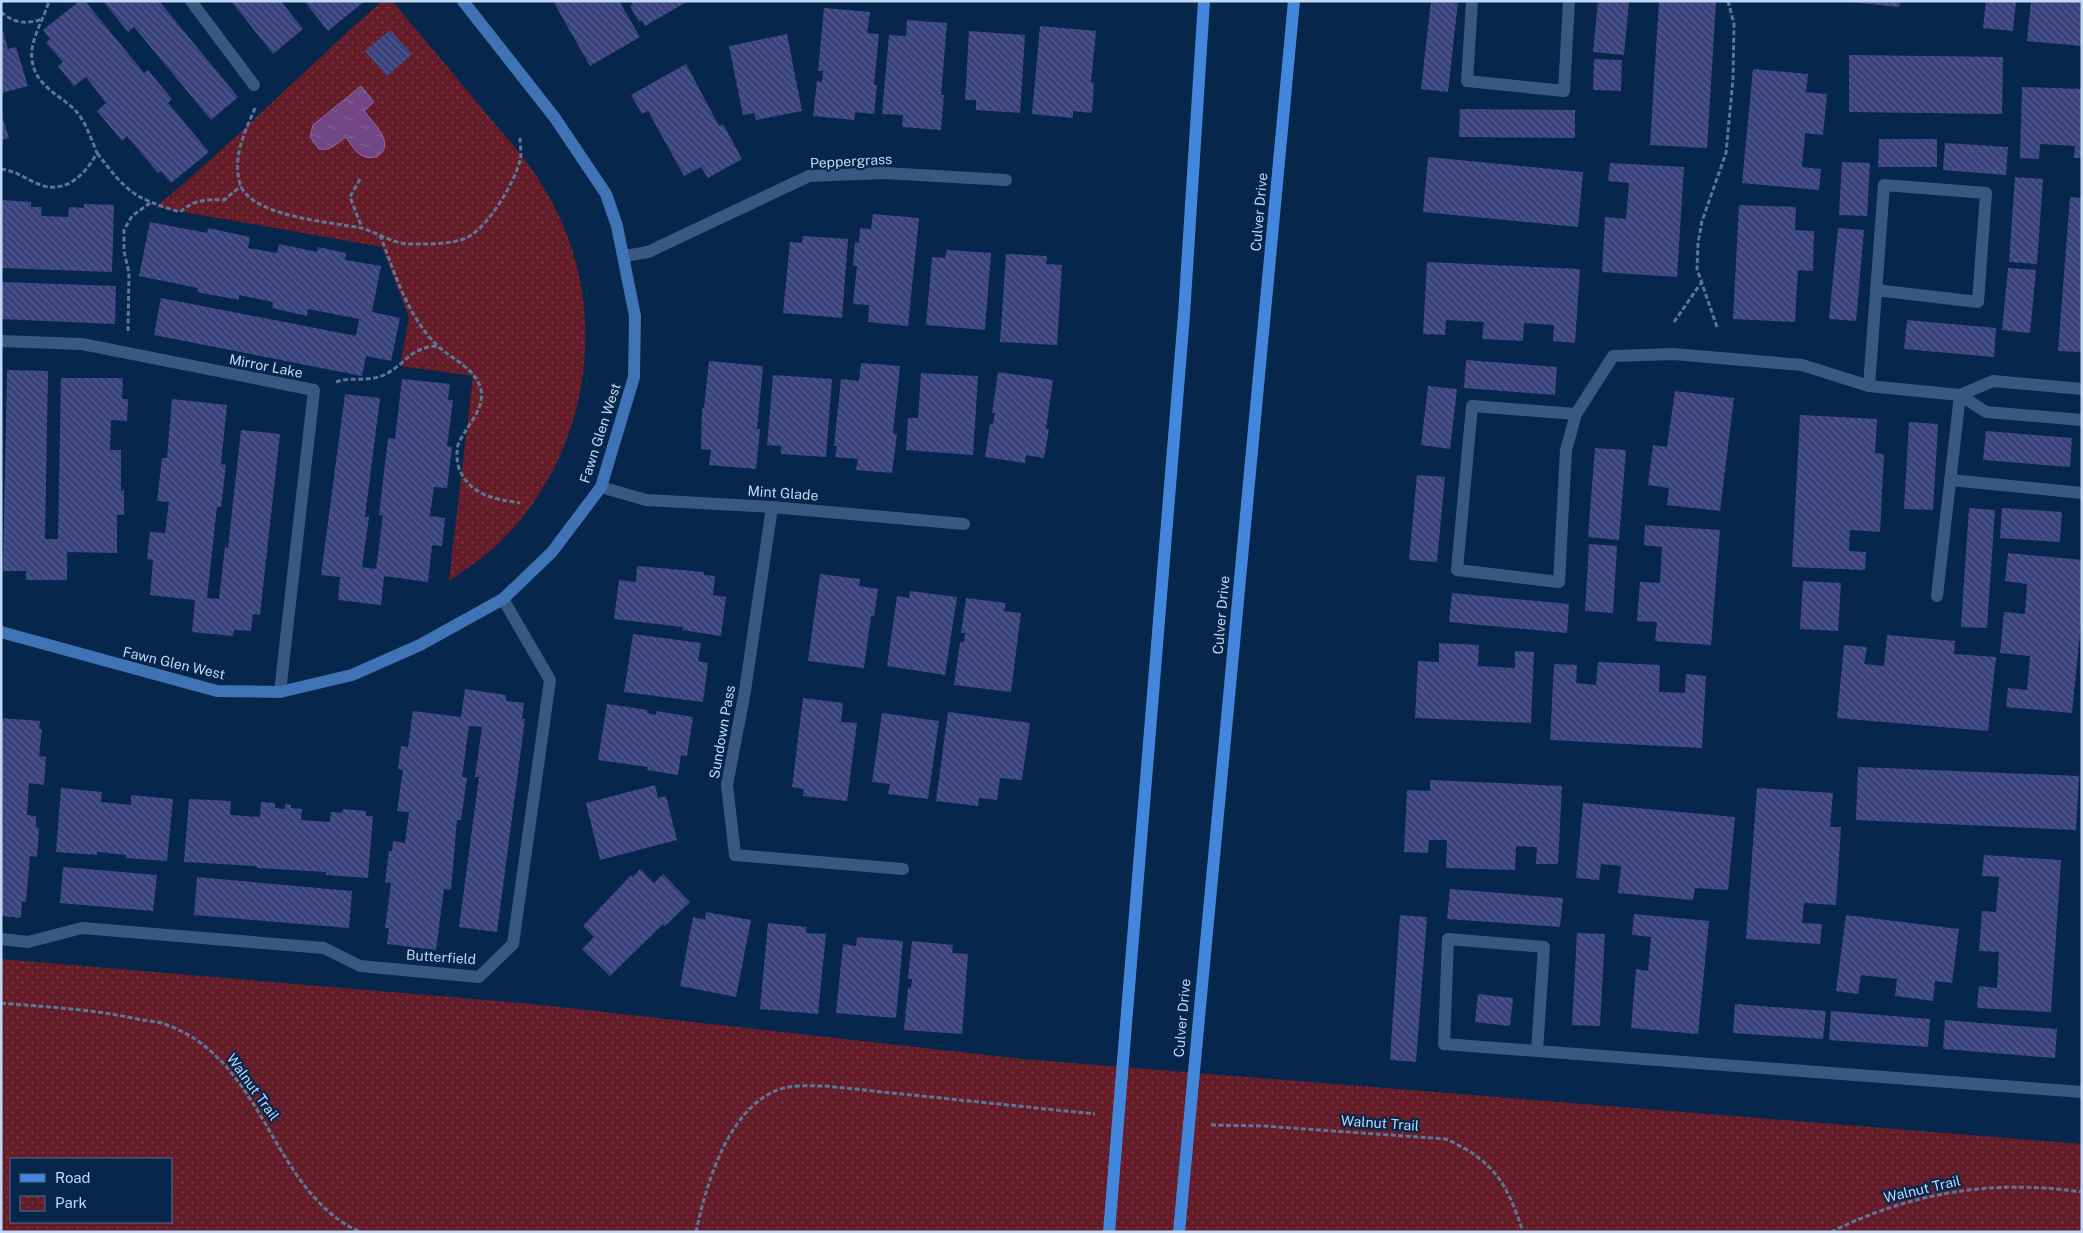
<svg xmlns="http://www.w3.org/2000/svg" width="2083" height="1233" viewBox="0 0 2083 1233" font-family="'Public Sans',sans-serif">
	<defs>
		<pattern id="park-dots" width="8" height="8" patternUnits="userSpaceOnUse" patternTransform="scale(1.25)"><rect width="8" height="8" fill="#641d28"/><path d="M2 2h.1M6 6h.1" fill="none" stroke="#783d48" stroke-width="1.8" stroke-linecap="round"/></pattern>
		<pattern id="water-ripples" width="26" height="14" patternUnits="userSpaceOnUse" patternTransform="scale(1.25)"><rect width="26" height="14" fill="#724585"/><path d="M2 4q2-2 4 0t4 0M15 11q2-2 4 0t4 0" fill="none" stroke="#845f97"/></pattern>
		<pattern id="building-back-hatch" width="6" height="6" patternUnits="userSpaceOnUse" patternTransform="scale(1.25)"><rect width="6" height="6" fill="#3a427d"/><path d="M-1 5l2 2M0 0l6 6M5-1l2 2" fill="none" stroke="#555d90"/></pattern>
	</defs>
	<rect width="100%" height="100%" fill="#06264c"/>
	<!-- park -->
	<g fill="url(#park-dots)" fill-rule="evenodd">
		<path d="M382,1h10c31,37 62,73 92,110 23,27 47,53 64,84 64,111 44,254 -45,344 -16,17 -36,29 -54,42l24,-205 -73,-10 9,-48 -27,-71 -226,-40c78,-65 149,-138 226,-206z"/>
		<path d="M1,959l532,45 490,55 1059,85v88h-2081zM11,1159h160v63h-160z"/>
	</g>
	<!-- water -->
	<path fill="url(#water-ripples)" stroke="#8971a7" d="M361,86l13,16 -10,9c6,8 15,16 19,26 7,15 -8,26 -22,18 -6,-3 -11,-12 -15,-18 -10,7 -15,14 -27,12l-9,-12 3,-12z"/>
	<!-- building -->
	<g fill="url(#building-back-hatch)">
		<polygon points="75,1 85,1 144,73 148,70 172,99 168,103 209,152 171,183 161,171 158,173 127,136 122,141 97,111 106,103 86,77 74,86 58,66 63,62 46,43 50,39 43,30 77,3"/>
		<polygon points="103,1 159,1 238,97 211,120 134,27 128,32"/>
		<polygon points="231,1 281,1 303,29 273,54"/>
		<polygon points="304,1 365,1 328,31"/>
		<polygon points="553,1 619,1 640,37 590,66"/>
		<polygon points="631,1 688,1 645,26 642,20 639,22 630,6 633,5"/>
		<polygon points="1431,1 1458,1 1448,92 1421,89"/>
		<polygon points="1598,1 1629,1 1624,55 1593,52"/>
		<polygon points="1659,1 1716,1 1707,148 1650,145"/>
		<polygon points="1842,1 1900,1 1899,7"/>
		<polygon points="1986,1 2016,1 2013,31 1983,28"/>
		<polygon points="2031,1 2082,1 2082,46 2027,41"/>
		<polygon points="824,8 870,12 867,33 879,34 874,85 877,85 874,114 855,112 854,120 813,116 817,81 822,82 823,71 818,71"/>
		<polygon points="907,20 947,23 941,95 944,95 941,130 902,127 903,115 882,114 889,35 906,36"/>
		<polygon points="1040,26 1096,31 1091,82 1094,83 1092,113 1073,111 1073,118 1032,114"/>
		<polygon points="390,30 412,54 387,76 365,51"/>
		<polygon points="3,31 8,49 16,47 28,86 1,93 1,32"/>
		<polygon points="969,31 1025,35 1020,113 976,110 976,100 965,100"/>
		<polygon points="787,34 802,111 756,120 754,113 743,115 729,46"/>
		<polygon points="1849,55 2003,57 2002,114 1849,112"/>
		<polygon points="1594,59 1622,60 1621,91 1593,90"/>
		<polygon points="686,64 719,126 723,124 742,159 708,178 701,167 684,176 648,111 642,114 631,95"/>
		<polygon points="1753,69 1808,74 1806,92 1827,94 1823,135 1805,133 1802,167 1821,169 1819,190 1742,183"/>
		<polygon points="2022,87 2082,89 2082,158 2074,158 2075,146 2040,144 2039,159 2020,158"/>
		<polygon points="1460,109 1575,110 1575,138 1459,137"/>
		<polygon points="1,113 9,138 1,140"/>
		<polygon points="1879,139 1937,139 1937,167 1878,167"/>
		<polygon points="1945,143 2008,147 2006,175 1943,170"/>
		<polygon points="1428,157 1583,172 1578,227 1423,212"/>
		<polygon points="1842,162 1870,163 1867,216 1839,215"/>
		<polygon points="1610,163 1684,167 1677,277 1602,272 1605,217 1626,219 1629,183 1608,181"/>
		<polygon points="2015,177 2043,179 2037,264 2009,262"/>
		<polygon points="2070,197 2082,198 2082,352 2058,351"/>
		<polygon points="1,200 31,202 31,207 42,207 41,216 68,217 69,207 84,208 84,204 114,205 112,272 1,268"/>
		<polygon points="1739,205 1796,207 1795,230 1814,231 1813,271 1798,270 1795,322 1733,319"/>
		<polygon points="873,214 919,218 908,326 868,322 869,305 853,304 857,266 853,266 855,242 859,243 860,228 871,229"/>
		<polygon points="150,222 207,233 208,228 250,237 248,248 277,253 279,244 317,252 318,247 346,253 345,260 381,266 372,312 400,318 391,361 366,356 362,376 154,335 161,298 356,336 359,319 308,309 307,316 272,308 273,302 239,295 239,300 197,292 198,288 139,276"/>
		<polygon points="1838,228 1864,230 1856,321 1829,319"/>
		<polygon points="803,236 848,239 842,318 783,313 790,242 802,243"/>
		<polygon points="947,250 991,253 985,330 926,325 932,257 945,258"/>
		<polygon points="1006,254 1047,256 1046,264 1062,265 1057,345 1000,342"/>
		<polygon points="1427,262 1580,269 1575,343 1553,341 1554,325 1524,323 1523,341 1482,339 1484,322 1446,320 1445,335 1423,334"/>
		<polygon points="2008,268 2036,270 2030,333 2002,330"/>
		<polygon points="1,282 116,286 115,324 1,319"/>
		<polygon points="1907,320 1996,328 1994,357 1904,349"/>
		<polygon points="1466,360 1557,367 1555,395 1464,388"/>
		<polygon points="709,361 763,366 757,429 760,429 756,469 709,465 711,450 701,449 702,408 704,408"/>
		<polygon points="861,363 900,366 893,433 897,434 892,473 856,470 858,459 835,457 837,446 834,446 841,379 859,381"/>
		<polygon points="7,370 48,371 45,539 58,539 61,378 123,378 122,399 128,399 127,421 111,420 110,450 121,450 121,491 124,490 124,515 117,515 117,553 67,552 67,580 26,580 26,571 3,571"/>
		<polygon points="998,372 1053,380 1046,429 1049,429 1044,458 1026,455 1025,463 985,457 990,424 993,424 995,413 992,413"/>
		<polygon points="921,373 978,376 973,455 906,450 908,418 918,418"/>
		<polygon points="773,375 832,379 826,457 781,454 781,446 767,445"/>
		<polygon points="402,379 450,384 448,400 453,400 447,446 452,447 447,488 434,487 430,516 445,518 442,546 432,545 428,582 384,576 381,605 338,600 340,577 321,575 345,394 380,398 365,517 369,517 362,567 376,569 383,515 379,515 388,438 395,439"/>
		<polygon points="1428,386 1457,389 1450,449 1421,445"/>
		<polygon points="1675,391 1734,398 1720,511 1667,505 1669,488 1648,485 1653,445 1667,447"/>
		<polygon points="172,399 227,405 221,464 226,465 221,507 217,507 207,598 219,599 225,547 228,548 241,430 280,434 260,615 253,614 251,631 234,630 233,636 192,632 195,600 150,595 153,560 147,559 150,532 165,533 169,502 157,501 162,458 167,458"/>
		<polygon points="1800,415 1877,419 1875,453 1884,454 1880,532 1850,530 1849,551 1866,552 1865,570 1792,567"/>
		<polygon points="1909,422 1938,424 1933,510 1904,509"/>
		<polygon points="1986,431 2072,438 2070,467 1983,460"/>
		<polygon points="1595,448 1626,450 1619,540 1588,537"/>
		<polygon points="1417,475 1445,477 1437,562 1409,560"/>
		<polygon points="1969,508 1995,510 1987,628 1961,627"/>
		<polygon points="2002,508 2062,512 2060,542 2000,538"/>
		<polygon points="1645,525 1720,530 1711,645 1655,641 1657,622 1637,621 1640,582 1660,583 1662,547 1644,545"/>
		<polygon points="1589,544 1617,546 1613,613 1585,611"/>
		<polygon points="2008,553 2082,560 2082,614 2072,713 2006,707 2008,688 2027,690 2030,656 2000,653 2004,612 2025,614 2027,584 2005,581"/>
		<polygon points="637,566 704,572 704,575 715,576 713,595 726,597 721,636 682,630 683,627 614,619 619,580 636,582"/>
		<polygon points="820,574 860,579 859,586 878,589 874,616 871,616 864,668 808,661"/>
		<polygon points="1803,581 1841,583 1838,631 1800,629"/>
		<polygon points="910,591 957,597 945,675 887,666 897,596 909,598"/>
		<polygon points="1452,593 1569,604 1567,633 1449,622"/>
		<polygon points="966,598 1006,603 1004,611 1021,613 1011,692 954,685 960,642 964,642 965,633 961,633"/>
		<polygon points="633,634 701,643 698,661 708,663 703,702 624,692"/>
		<polygon points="1887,635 1955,641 1954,654 1996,657 1988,731 1837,718 1844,645 1867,647 1864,664 1884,666"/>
		<polygon points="1439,643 1479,645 1478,666 1515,668 1515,651 1534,652 1531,723 1415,718 1418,661 1439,662"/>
		<polygon points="1598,662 1660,665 1659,692 1685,693 1686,674 1706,676 1702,748 1550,740 1554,664 1577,665 1576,683 1596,685"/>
		<polygon points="465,689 506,695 506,701 524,703 522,719 525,719 497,932 459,927 479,777 475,777 482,727 469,726 462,777 467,778 461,820 457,820 451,890 444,889 436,950 387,944 389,928 385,928 391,883 385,882 389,851 392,851 393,841 405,843 409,812 397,811 403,770 398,769 401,746 408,747 413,711 461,717"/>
		<polygon points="803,698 843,703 841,722 857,723 847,801 803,796 804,789 792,787"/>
		<polygon points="607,704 648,710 647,713 656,715 656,711 693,717 687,756 681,755 678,775 647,770 648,767 598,760"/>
		<polygon points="948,712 1030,723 1022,780 1000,778 997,800 979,798 978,806 936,801"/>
		<polygon points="882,713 939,721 928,799 888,794 890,784 872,782"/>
		<polygon points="1,718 40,721 39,729 42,729 39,756 46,757 44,785 29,783 27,815 36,816 36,827 39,828 37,857 30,856 26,902 22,901 21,918 1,916"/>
		<polygon points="1858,767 2079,776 2076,830 1856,820"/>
		<polygon points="1430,780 1562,786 1558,864 1536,864 1537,847 1516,846 1515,870 1446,868 1447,840 1429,840 1428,853 1404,852 1407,790 1430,791"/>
		<polygon points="655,785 658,798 666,796 677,840 600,860 586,803"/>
		<polygon points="61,788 102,792 101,802 131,805 131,795 173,799 167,861 126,858 126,855 97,852 97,855 56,852"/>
		<polygon points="1757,788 1833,793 1830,827 1841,827 1836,905 1804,903 1802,923 1822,924 1820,944 1746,939"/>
		<polygon points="189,799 231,801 230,815 260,817 261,802 275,803 275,808 285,809 285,804 291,805 291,808 302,809 301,820 330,822 331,812 342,813 343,809 366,811 366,816 373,816 368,878 326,875 326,872 257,868 257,866 184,862"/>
		<polygon points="1583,803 1735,817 1728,890 1695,888 1693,900 1618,893 1621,866 1601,864 1599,880 1576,878"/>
		<polygon points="1984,855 2061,860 2051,1012 1977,1008 1979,986 1997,988 1999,952 1979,951 1982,911 1996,912 1999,877 1982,876"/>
		<polygon points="63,867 157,875 153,911 60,903"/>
		<polygon points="640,869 654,883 663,874 690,902 665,926 663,924 610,976 582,949 594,937 583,926 631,875 633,877"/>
		<polygon points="197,877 352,891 349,928 194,915"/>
		<polygon points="1450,889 1563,898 1560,927 1447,919"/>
		<polygon points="706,912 751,920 736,997 680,986 693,917 705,920"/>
		<polygon points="1634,914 1709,921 1698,1034 1631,1028 1636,969 1648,971 1651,937 1632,935"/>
		<polygon points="1400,915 1427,917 1416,1062 1390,1060"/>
		<polygon points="1846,915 1959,929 1952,983 1935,981 1933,1001 1895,996 1897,979 1861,975 1858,994 1836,991"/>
		<polygon points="768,923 807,927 806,933 826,934 818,1014 760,1009"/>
		<polygon points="1577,933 1605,934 1600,1026 1572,1025"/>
		<polygon points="857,937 903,941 896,1018 836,1013 843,944 856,946"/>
		<polygon points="912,941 953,945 952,953 968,954 962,1034 904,1030 908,988 911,988 912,979 908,979"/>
		<polygon points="1478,994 1513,998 1510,1026 1475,1022"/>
		<polygon points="1735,1004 1826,1011 1823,1039 1733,1033"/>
		<polygon points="1831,1011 1930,1019 1928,1047 1829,1040"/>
		<polygon points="1945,1020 2057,1029 2055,1058 1943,1049"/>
	</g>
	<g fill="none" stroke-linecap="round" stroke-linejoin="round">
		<!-- path -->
		<g stroke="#5b7699" stroke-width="3" stroke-dasharray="5 2.5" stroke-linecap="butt">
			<path d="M1,12c14,12 25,12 42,7"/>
			<path d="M255,108c-10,24 -23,49 -15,76 11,33 92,38 121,44 15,4 31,15 47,16 17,0 44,1 60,-7 20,-10 47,-55 52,-77 2,-6 0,-15 0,-22"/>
			<path d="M97,153c30,39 36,45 83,59 14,-12 26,-13 44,-12l17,-14"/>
			<path d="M1,169c16,2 26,11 40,16 26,9 45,-12 56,-32 -6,-15 -12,-33 -23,-44 -16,-15 -39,-24 -42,-49 -3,-19 12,-41 17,-59"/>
			<polyline points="360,179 350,197 362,228"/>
			<path d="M380,235c15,38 27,81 57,110 13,13 30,19 40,35 15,25 -11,44 -19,65 -2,8 -1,19 2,26 12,25 35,28 60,32"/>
			<polyline points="1674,322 1701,283"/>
			<polyline points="1717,327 1697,269 1698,243 1702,221 1726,153 1733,79 1734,24 1728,1"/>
			<polyline points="128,331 129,273 124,251 124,230 132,216 150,203"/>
			<path d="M336,382c14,-6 33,1 50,-8 22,-12 23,-26 51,-28"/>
			<path d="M1,1003c46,4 91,6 136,16 10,2 21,2 30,6 99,36 104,167 193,207"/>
			<path d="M1211,1125l53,1 182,13c48,22 61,44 77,93"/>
			<path d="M696,1232c10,-47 31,-120 79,-141 16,-7 34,-5 50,-5l270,28"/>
			<path d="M1831,1232c81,-40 162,-53 251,-40"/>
		</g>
		<!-- lane -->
		<g stroke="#385881" stroke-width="12">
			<polyline points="191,1 254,85"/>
			<polyline points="1472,1 1467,81 1564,91 1569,1"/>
			<polyline points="1869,386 1884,185 1986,193 1978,302 1876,290"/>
			<polyline points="1960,395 1993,381 2082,389"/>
			<polyline points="1576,414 1472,406 1457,570 1559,582 1566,450 1576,414 1613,356 1673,354 1802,365 1869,386 1960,395 1986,412 2082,420"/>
			<polyline points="1950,480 2082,493"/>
			<polyline points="1937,596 1960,395"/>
			<polyline points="1537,1051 1544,947 1448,939 1444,1044 2082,1092"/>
		</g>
		<!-- street -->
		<g stroke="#385881" stroke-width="12">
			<polyline points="625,256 648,252 809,176 884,173 1006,180"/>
			<polyline points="1,341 82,344 314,390 280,692"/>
			<polyline points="601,487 646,500 772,507 964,524"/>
			<polyline points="772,507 745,691 727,785 735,855 903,869"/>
			<polyline points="1,939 28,942 82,928 324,948 360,966 479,977 513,944 550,680 503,599"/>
		</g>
		<!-- secondary -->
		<polyline stroke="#3f73b5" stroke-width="12" points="1,632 217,691 280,692 352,675 420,645 503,599 552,552 601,487 634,377 635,316 617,226 606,194 555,118 463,1"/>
		<!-- primary -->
		<g stroke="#4387dc" stroke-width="12">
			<polyline points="1109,1232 1184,315 1204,1"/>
			<polyline points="1179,1232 1294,1"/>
		</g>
	</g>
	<g text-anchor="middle" stroke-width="4.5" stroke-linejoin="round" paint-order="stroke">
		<!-- street labels -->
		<g font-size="14" fill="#c0d7f6" stroke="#06264c">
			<text transform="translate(851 161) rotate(-3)" y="5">Peppergrass</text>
			<text transform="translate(1259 212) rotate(-85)" y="5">Culver Drive</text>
			<text transform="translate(266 366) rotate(11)" y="5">Mirror Lake</text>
			<text transform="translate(600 433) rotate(-72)" y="5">Fawn Glen West</text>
			<text transform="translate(783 493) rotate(4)" y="5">Mint Glade</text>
			<text transform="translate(1221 615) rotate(-85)" y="5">Culver Drive</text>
			<text transform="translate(174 663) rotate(13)" y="5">Fawn Glen West</text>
			<text transform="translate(722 732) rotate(-80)" y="5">Sundown Pass</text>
			<text transform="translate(441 957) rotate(4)" y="5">Butterfield</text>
			<text transform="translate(1182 1018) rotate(-85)" y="5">Culver Drive</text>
			<text transform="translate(253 1087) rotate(54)" y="5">Walnut Trail</text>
			<text transform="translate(1380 1123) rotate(4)" y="5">Walnut Trail</text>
			<text transform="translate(1922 1189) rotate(-13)" y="5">Walnut Trail</text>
		</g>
	</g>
	<!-- border -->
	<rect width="2083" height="1233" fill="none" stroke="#c0d7f6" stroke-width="5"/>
	<!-- legend -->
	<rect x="10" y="1158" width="162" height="65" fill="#06264c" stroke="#506d90"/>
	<rect x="20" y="1174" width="25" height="8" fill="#4387dc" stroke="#506d90"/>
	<text x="55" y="1183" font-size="15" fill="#c0d7f6">Road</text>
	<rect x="20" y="1196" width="25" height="15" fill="url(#park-dots)" stroke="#506d90"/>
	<text x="55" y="1208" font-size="15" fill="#c0d7f6">Park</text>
</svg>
